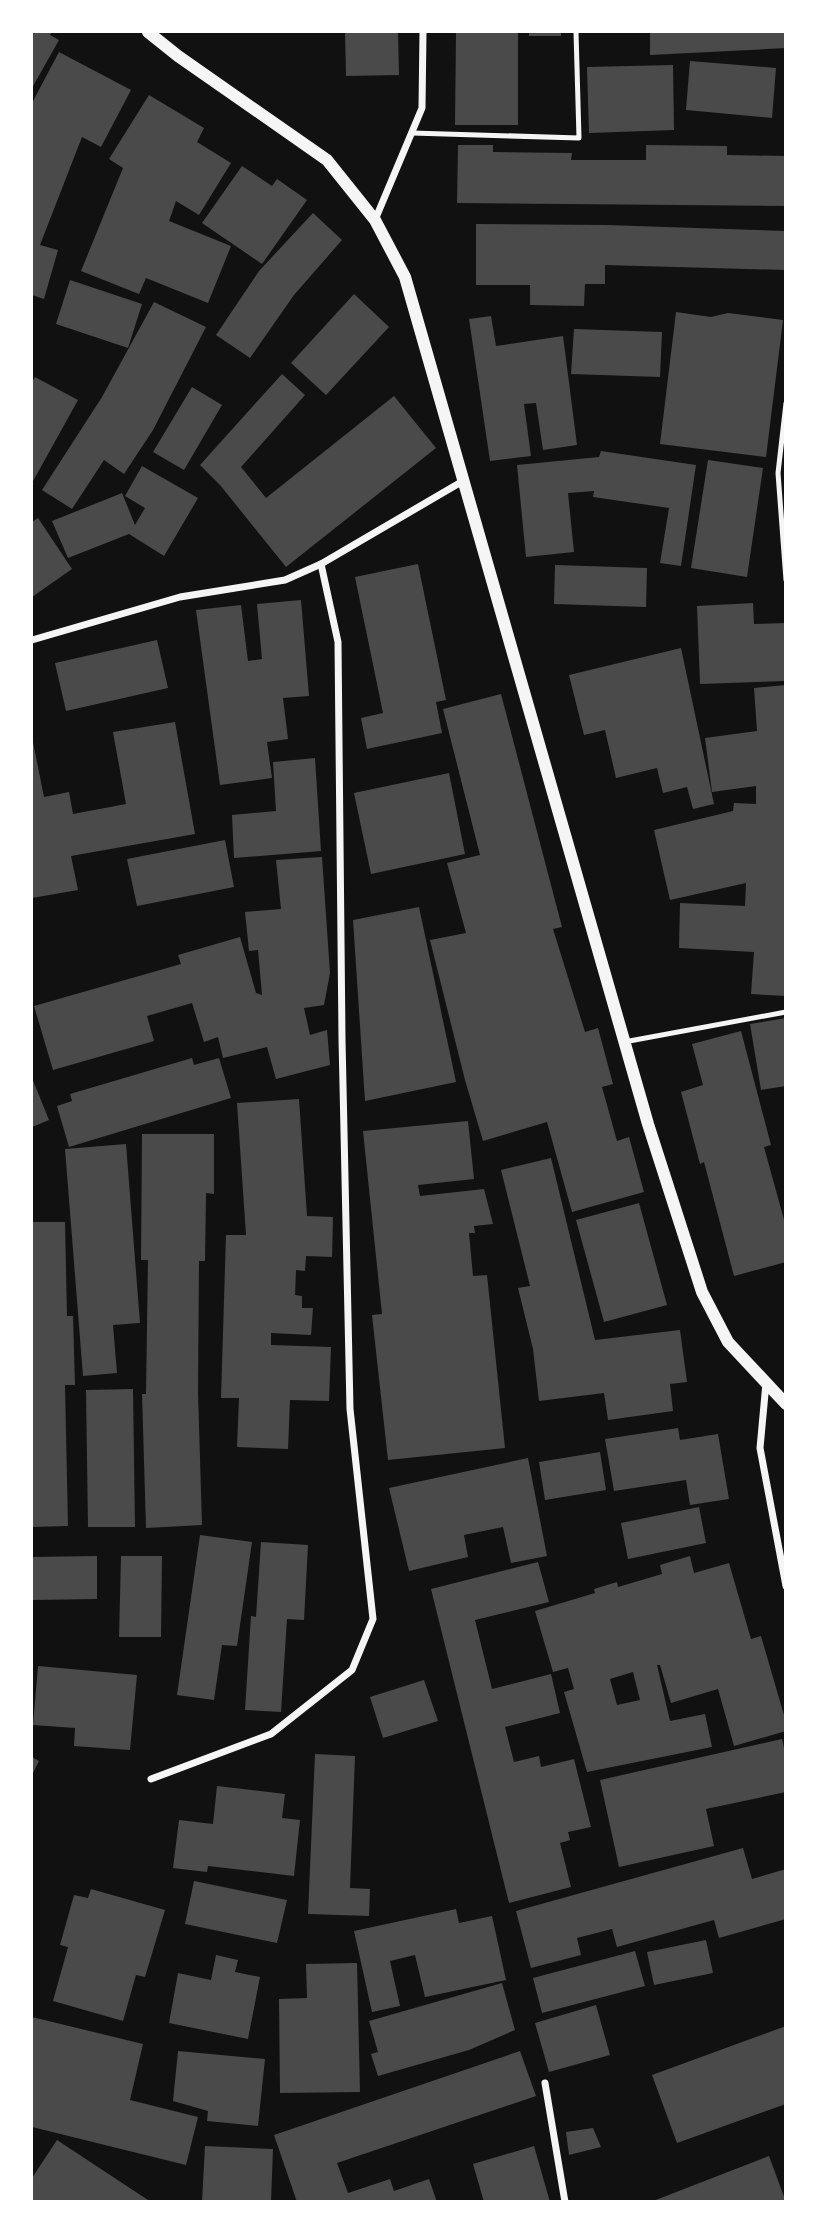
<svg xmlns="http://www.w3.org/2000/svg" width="817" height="2233" viewBox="0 0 817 2233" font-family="'IBM Plex Sans',sans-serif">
	<rect width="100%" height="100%" fill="#111"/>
	<!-- building -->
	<g fill="#4a4a4a" fill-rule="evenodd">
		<polygon points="32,32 52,32 50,35 59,40 32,88"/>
		<polygon points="398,32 399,75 346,76 345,33"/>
		<polygon points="456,32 518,32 518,125 455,125"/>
		<rect x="529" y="32" width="32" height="4"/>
		<polygon points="650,32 786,32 786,48 650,55"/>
		<polygon points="59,52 131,90 101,147 82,137 40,245 58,250 44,299 32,295 32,103"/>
		<polygon points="690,61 776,68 772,118 686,110"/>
		<polygon points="673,65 674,130 589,133 587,67"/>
		<polygon points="149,95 204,128 197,142 231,163 199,215 176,201 169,221 231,246 208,303 146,278 139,294 81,271 123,168 109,159"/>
		<polygon points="458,145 493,145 493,152 572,153 571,160 646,160 646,145 727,146 727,155 786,156 786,206 457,203"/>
		<polygon points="242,166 272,186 277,179 307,200 262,264 202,223"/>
		<polygon points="313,213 342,240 294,295 250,358 216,335 259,271"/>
		<polygon points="476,224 606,225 786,231 786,270 605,265 605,284 585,284 584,306 530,305 530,285 476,285"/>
		<polygon points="70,280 142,304 128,348 56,324"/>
		<polygon points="354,294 389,327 326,395 291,363"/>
		<polygon points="154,302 206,327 153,430 124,474 104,460 72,509 42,490 102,397"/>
		<polygon points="676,312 711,317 728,313 783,320 766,457 660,444"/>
		<polygon points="491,316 496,346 563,336 577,445 543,450 536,403 524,404 531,456 490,461 469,319"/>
		<polygon points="574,329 662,332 660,377 571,374"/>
		<polygon points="282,374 305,395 241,467 266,498 394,396 436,448 286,567 220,485 200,465"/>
		<polygon points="35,377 78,400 32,483 32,382"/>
		<polygon points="192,387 222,405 184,470 153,452"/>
		<polygon points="601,451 696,465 681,566 660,563 669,508 593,497 594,491 568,493 574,552 526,557 517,465 599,457"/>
		<polygon points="708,460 763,468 747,577 691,568"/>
		<polygon points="142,466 198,498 164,556 129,534 68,558 52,521 122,493 135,525 145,508 125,496"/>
		<polygon points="38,518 72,569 32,597 32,522"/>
		<polygon points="418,564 446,700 436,702 442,733 367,749 361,718 383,713 355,577"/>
		<polygon points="555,565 647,568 646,607 554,604"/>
		<polygon points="301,600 309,696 283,698 288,739 267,742 272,778 220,785 196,610 241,605 248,661 262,659 257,604"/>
		<polygon points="753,603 754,624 786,623 786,681 700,684 697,606"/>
		<polygon points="157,640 168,688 66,711 55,663"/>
		<polygon points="681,648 714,804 693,809 687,787 663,793 657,768 616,778 605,730 584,735 569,675"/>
		<polygon points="786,685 786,996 751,994 754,952 679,948 680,903 745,906 746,883 670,900 654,830 733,811 734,803 756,804 756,786 712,792 705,738 757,731 754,688"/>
		<polygon points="501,694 562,927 553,929 585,1032 598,1028 613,1084 602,1087 617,1141 629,1137 644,1192 572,1212 547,1122 483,1141 465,1080 430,940 466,933 447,863 480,855 443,709"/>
		<polygon points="175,722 195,834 71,856 78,890 32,898 32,737 44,797 69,792 73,814 126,804 113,732"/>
		<polygon points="315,758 321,851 234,858 232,815 276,811 273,762"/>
		<polygon points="449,773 465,854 371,874 354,793"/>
		<polygon points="225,840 234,887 137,906 127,859"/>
		<polygon points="322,857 330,973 324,1005 304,1008 310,1035 327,1030 330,1065 276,1079 267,1047 223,1058 218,1037 204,1042 192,1003 147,1016 154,1041 53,1070 34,1006 181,964 178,955 240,937 256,993 262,995 258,950 249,951 245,912 281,909 276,860"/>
		<polygon points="419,907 456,1082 365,1101 353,920"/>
		<polygon points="786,1018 786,1086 761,1090 750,1024"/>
		<polygon points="741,1031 771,1145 764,1147 786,1227 786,1262 734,1276 704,1162 700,1164 681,1092 703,1085 692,1044"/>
		<polygon points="192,1058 194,1065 219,1058 231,1098 69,1147 57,1106 72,1101 70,1094"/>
		<polygon points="32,1078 49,1120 32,1127"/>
		<polygon points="299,1099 307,1216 333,1217 332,1257 306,1256 305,1271 296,1270 295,1295 302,1296 302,1308 313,1308 311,1335 271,1333 271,1345 331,1347 329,1401 290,1400 288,1449 237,1447 239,1398 221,1398 226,1235 246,1235 237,1103"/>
		<polygon points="468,1121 474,1179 418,1185 420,1196 484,1189 493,1224 474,1226 475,1233 469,1233 473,1276 487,1275 505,1448 388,1460 372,1315 382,1314 363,1131"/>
		<polygon points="142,1134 214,1134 214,1194 206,1193 205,1261 199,1261 198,1392 202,1525 146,1528 142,1394 146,1394 148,1260 141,1260"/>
		<polygon points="126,1144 140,1323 113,1325 117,1373 83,1376 65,1149"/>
		<polygon points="551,1158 595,1340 680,1330 687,1382 670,1384 673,1411 608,1420 604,1393 539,1401 533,1349 518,1288 530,1286 501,1170"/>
		<polygon points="639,1203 667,1305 604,1322 576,1220"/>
		<polygon points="32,1222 65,1222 67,1316 73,1316 75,1385 65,1385 68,1526 32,1527"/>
		<polygon points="133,1389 135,1527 88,1527 86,1390"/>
		<polygon points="678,1428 680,1440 718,1434 729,1499 690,1505 686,1480 614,1491 605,1439"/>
		<polygon points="600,1452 606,1490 545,1500 539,1462"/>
		<polygon points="528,1458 547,1556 511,1563 503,1527 464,1535 468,1557 409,1571 389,1488"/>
		<polygon points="699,1507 706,1543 628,1559 621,1523"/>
		<polygon points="200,1535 252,1542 237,1646 222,1645 214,1700 177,1695"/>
		<polygon points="261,1542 308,1545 304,1620 287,1619 281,1712 245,1710 251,1616 256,1617"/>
		<polygon points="97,1556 97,1599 32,1600 32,1557"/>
		<polygon points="121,1556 162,1556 161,1637 119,1637"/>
		<path d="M690,1556l4,17 35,-10 22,76 10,-3 25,86v9l-52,15 -16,-57 -47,14 -11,-38h-3l13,56 35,-7 7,33 -125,25 -23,-80 10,-3 -6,-21 -15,4 -18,-61 60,-18 -1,-4 23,-7 1,5 44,-13 -2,-9zM633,1672l7,28 -23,5 -7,-26z"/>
		<polygon points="538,1562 549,1602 475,1620 492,1689 551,1674 560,1713 505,1727 514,1762 539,1756 541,1767 574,1759 591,1827 568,1832 570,1840 560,1843 571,1887 509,1903 431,1589"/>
		<polygon points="38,1666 137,1675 130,1750 74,1746 75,1728 33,1725"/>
		<polygon points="424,1680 438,1721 383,1738 370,1697"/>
		<polygon points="782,1739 786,1757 786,1792 706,1809 714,1846 619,1867 600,1780"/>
		<polygon points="315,1754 355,1756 350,1888 370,1889 369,1916 308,1914"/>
		<polygon points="32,1757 39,1761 32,1775"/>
		<polygon points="217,1786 285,1794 282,1818 300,1820 294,1876 208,1866 207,1872 173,1868 179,1820 213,1824"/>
		<polygon points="743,1848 752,1879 786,1869 786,1919 719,1938 714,1920 617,1947 612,1929 577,1938 581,1955 531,1968 516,1911"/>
		<polygon points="194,1881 287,1900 277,1943 185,1924"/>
		<polygon points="91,1889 165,1910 145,1977 136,1975 123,2021 53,2001 68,1947 60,1945 74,1895 88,1898"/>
		<polygon points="456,1909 459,1923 492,1916 506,1980 425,1997 415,1955 390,1961 400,2006 372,2012 354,1931"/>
		<polygon points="706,1940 713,1973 654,1985 647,1952"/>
		<polygon points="635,1951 645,1986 542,2013 533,1978"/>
		<polygon points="216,1955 238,1960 235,1972 260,1977 248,2039 169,2023 178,1973 211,1980"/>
		<polygon points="357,1963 360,2092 280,2093 279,1999 307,1998 306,1964"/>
		<polygon points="502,1983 515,2030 469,2050 378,2076 371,2054 378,2052 369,2021"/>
		<polygon points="596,2005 610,2055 549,2072 535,2023"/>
		<polygon points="32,2017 143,2044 130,2100 198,2117 186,2165 32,2127"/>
		<polygon points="786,2026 786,2104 677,2143 652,2075"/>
		<polygon points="178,2051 265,2059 258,2126 207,2121 208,2111 173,2101"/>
		<polygon points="520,2051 536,2096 337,2163 348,2193 390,2179 394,2191 429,2179 437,2202 297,2202 274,2135"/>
		<polygon points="593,2128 601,2147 569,2155 566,2132"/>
		<polygon points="57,2140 151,2202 32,2202 32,2178"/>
		<polygon points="205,2146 273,2149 271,2202 202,2202"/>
		<polygon points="534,2146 550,2202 484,2202 473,2164"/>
		<polygon points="769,2156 786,2202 653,2202 653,2201"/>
	</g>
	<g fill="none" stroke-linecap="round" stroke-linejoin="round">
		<!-- service -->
		<g stroke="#f5f5f5" stroke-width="5">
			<polyline points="412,133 579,138 576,32"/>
			<polyline points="786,403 778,473 786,580"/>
			<polyline points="624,1042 786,1012"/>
		</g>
		<!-- minor -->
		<g stroke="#f5f5f5" stroke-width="7">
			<polyline points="375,220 422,108 423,32"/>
			<polyline points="32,640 180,597 285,580 321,564 463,481"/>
			<polyline points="766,1383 760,1448 786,1586"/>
			<polyline points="151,1779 271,1734 352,1670 373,1619 350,1409 342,1039 338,642 321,564"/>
			<polyline points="545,2083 565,2202"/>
		</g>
		<!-- tertiary -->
		<polyline stroke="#f5f5f5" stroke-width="12" points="148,32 178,56 327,160 375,220 405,277 648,1124 702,1292 728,1342 786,1404"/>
	</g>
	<!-- border -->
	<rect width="817" height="2233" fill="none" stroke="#ffffff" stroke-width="66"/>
</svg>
